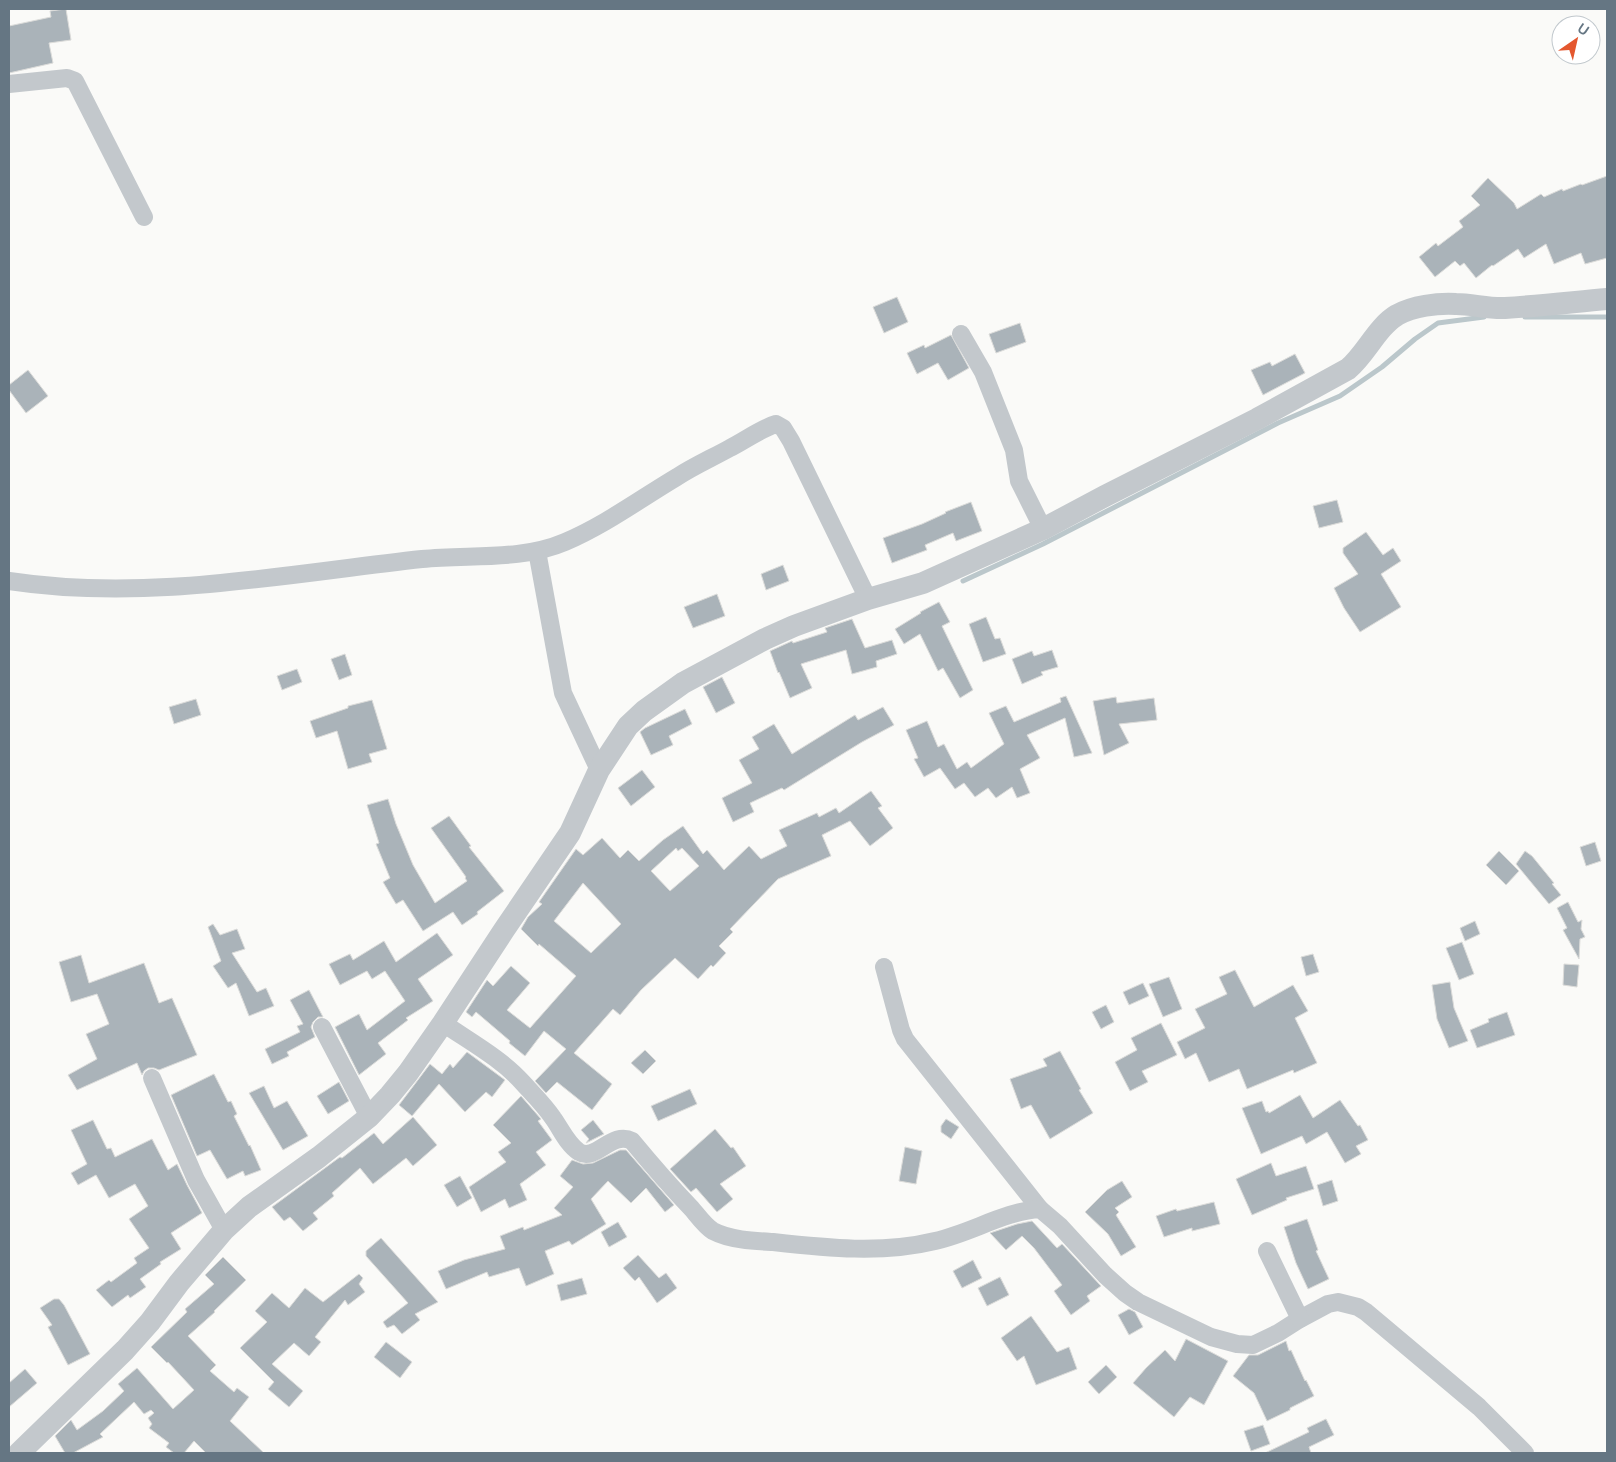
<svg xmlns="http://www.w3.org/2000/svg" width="1616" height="1462" viewBox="0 0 1616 1462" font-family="Mulish,sans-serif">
	<rect width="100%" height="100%" fill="#fafaf8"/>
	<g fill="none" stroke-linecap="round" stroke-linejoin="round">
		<!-- stream -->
		<g stroke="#bbc7cb" stroke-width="5">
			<polyline points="1525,317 1607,317"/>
			<polyline points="963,581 1043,544 1278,423 1340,396 1382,367 1415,339 1438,323 1484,317"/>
		</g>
	</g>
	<!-- building -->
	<g fill="#aab3b9" stroke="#dcdcda" fill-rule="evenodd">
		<polygon points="66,9 71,40 49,43 53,63 9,73 9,26 51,17 50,11"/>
		<polygon points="1607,176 1607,258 1585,264 1581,253 1554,264 1546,244 1524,258 1518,249 1493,266 1492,265 1476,278 1464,263 1460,266 1455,261 1435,277 1419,257 1436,243 1438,246 1463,227 1459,221 1480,205 1471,196 1488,178 1514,203 1517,209 1541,194 1544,197 1562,189 1563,191 1581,184 1582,185"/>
		<polygon points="897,297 908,322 884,333 873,307"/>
		<polygon points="1020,323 1026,342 996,353 989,334"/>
		<polygon points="951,335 969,368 948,380 938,363 917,374 907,353 924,345 925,348"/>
		<polygon points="1295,354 1305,373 1263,395 1251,370 1270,362 1272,366"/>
		<polygon points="28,370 48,396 26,413 9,390 9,385"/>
		<polygon points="1337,500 1343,522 1319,528 1313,506"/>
		<polygon points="971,502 982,531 956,541 953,533 925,545 927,550 892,563 883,538 922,524 946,513 945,512"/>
		<polygon points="1366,532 1383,555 1393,548 1401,561 1381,574 1401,607 1360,632 1344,608 1334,588 1358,574 1343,553 1343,548"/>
		<polygon points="783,565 789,581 766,590 761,574"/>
		<polygon points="717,594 725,616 693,628 684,607"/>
		<polygon points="939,602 950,622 942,626 973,690 960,698 943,668 938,671 920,634 904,644 895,629 921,613 920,612"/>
		<polygon points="986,617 995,639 1000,638 1006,654 983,662 969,624"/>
		<polygon points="852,619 865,648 892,640 897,654 876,661 877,667 852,674 846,650 801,664 812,688 790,698 779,672 778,673 770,651 792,641 793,643 827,632 825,628"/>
		<polygon points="1052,650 1058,667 1041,672 1043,675 1022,684 1012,659 1032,651 1034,656"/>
		<polygon points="345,654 352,675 339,680 331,659"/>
		<polygon points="297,669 302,682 282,690 277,676"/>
		<polygon points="722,677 735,703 716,713 703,687"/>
		<polygon points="1066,696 1092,753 1074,757 1065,718 1027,735 1040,758 1020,769 1030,793 1017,798 1012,787 996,798 988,788 975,797 964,783 955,789 940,768 924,777 914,759 918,758 906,730 927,721 938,747 944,744 957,769 967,762 971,768 1004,744 989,713 1006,706 1014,722 1061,702 1060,698"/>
		<polygon points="1116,697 1117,703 1154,698 1157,720 1119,724 1129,743 1104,755 1093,701"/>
		<polygon points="196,699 201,715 174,724 169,707"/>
		<polygon points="372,700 387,749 369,754 372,762 348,769 337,731 316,738 310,721 348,708 348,706"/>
		<polygon points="883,707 894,725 862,742 784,790 782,788 750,803 754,812 733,822 722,798 752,783 739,760 759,749 752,737 774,724 792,754 855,715 858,720"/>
		<polygon points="685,709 692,724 669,736 673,745 651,755 640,732 645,728"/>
		<polygon points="642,770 655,787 631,806 618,788"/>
		<path d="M871,791l11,15 -4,2 15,20 -23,18 -20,-25 -28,14 9,21 -53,23 -48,50 3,3 -14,14 7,7 -13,14 -2,-2 -13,14 -23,-21 -34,32 -21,25 -7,-6 -39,44 38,31 -20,26 -35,-28 -11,11 -11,-12 31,-32 -22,-18 -19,25 -16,-13 1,-2 -34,-29 -4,5 -6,-5 21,-32 6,6 18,-20 19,17 -23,27 23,18 46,-52 -37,-32 -1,2 -17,-17 7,-12 14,-13 -3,-2 37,-53 7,6 19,-17 18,20 8,-8 11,11 24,-21 20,-14 20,28 4,-4 17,20 25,-24 12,13 26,-13 -8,-16 38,-17 2,4 17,-9 3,5zM676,848l2,3 4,-3 17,18 -29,25 -19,-20zM583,883l38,41 -30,29 -37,-32z"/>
		<polygon points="388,799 396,824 413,865 435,903 467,881 465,878 466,877 431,828 449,816 471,846 469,847 504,891 477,912 478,914 462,925 453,912 423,931 403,900 396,904 383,882 390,878 376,844 379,843 367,805"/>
		<polygon points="1595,842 1601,861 1586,866 1580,847"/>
		<polygon points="1499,851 1519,871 1506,885 1486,865"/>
		<polygon points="1525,851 1532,856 1554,883 1552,884 1561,895 1549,904 1516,864"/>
		<polygon points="1568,902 1578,922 1582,920 1581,929 1585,937 1580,939 1579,959 1563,930 1567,928 1557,908"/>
		<polygon points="1475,921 1480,934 1465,941 1460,928"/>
		<polygon points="213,924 220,935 237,929 245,949 232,953 257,992 266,988 274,1006 249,1016 236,983 228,988 213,966 221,961 208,927"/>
		<polygon points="437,933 453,955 418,979 433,1001 406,1018 408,1020 378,1043 386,1054 359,1075 335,1027 359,1014 367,1030 405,1001 385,971 372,979 367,971 340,985 329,964 350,954 353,960 384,941 396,962"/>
		<polygon points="1462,942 1474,974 1459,980 1446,948"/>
		<polygon points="1313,954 1319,972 1306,976 1301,957"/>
		<polygon points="81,955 89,983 144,963 159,1003 172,998 197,1055 159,1070 154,1068 148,1068 144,1071 142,1075 137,1063 77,1090 68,1075 97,1059 86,1034 109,1024 97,994 71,1002 59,962"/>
		<polygon points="1564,964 1579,965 1577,987 1563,985"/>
		<polygon points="1235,970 1254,1007 1293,985 1308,1011 1295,1018 1317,1063 1294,1073 1293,1070 1247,1089 1239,1069 1209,1082 1196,1053 1185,1059 1177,1042 1205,1028 1195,1009 1227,994 1219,977"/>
		<polygon points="1169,977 1182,1009 1163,1017 1149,984"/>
		<polygon points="1450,982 1454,1008 1468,1041 1449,1048 1437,1019 1432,985"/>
		<polygon points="1143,983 1149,996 1129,1005 1123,992"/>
		<polygon points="309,990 323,1017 318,1017 313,1022 311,1027 315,1037 287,1052 289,1056 272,1064 265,1049 300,1032 297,1026 303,1024 290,1000"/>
		<polygon points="1106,1005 1114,1022 1101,1029 1092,1012"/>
		<polygon points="1507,1012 1515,1035 1477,1048 1470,1030 1489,1022 1488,1019"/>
		<polygon points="1161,1023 1177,1055 1142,1071 1148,1082 1130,1091 1115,1062 1137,1050 1131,1038"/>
		<polygon points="645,1050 656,1061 643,1074 631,1063"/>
		<polygon points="1060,1051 1081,1089 1079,1090 1093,1113 1050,1139 1031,1105 1021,1109 1010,1079 1047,1066 1043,1059"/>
		<polygon points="467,1052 505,1080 492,1097 486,1092 465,1112 439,1084 412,1116 399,1105 430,1064 442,1074 450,1064 453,1068"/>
		<polygon points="214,1074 228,1102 231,1101 237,1114 234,1116 249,1146 250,1145 261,1170 245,1176 243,1171 227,1179 210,1150 197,1156 171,1095"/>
		<polygon points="339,1082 349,1101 328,1114 317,1096"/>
		<polygon points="264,1086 274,1108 287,1101 308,1136 283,1150 249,1093"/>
		<polygon points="690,1089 697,1104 658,1121 651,1106"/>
		<polygon points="1300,1095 1313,1118 1340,1100 1358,1126 1360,1125 1368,1140 1356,1146 1361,1154 1345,1163 1327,1132 1306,1144 1302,1136 1261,1154 1242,1108 1262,1101 1266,1112 1268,1111 1269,1113"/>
		<polygon points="521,1096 541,1119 538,1121 552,1140 536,1152 546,1165 520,1184 527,1200 509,1208 505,1199 481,1212 469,1187 506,1162 498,1152 511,1143 493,1125"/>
		<polygon points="413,1117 437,1145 413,1166 406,1158 373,1184 360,1168 332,1193 334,1196 313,1213 318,1219 303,1231 290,1217 284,1221 272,1207 340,1157 342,1158 374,1133 383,1144"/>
		<polygon points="946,1119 959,1127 951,1139 941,1132 941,1126"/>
		<polygon points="93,1120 107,1149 111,1148 115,1157 152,1139 168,1170 177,1164 187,1185 202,1213 171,1233 181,1249 160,1262 161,1264 140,1279 146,1287 130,1298 128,1295 112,1307 96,1290 109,1280 111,1282 137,1263 134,1258 149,1248 129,1219 148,1206 135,1184 109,1198 96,1175 78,1185 71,1173 87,1164 71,1130"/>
		<polygon points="593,1120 604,1134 586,1143 589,1139 581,1130"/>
		<polygon points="715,1129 731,1148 733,1147 746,1166 720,1184 733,1199 717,1212 696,1188 691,1192 670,1169"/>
		<polygon points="905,1147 922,1151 916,1184 899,1181"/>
		<polygon points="620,1150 626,1150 674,1205 665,1212 646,1188 631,1203 608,1181 591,1199 606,1224 572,1245 569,1241 545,1251 554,1274 526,1286 519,1268 489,1277 487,1272 446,1289 438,1271 464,1260 505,1249 500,1236 523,1227 524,1230 562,1215 554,1208 573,1187 560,1176 572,1160 583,1164 593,1163"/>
		<polygon points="1271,1163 1276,1176 1306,1166 1314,1189 1286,1198 1287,1200 1252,1215 1236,1179"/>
		<polygon points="460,1176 472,1198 457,1207 444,1185"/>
		<polygon points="1332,1180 1338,1201 1323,1206 1317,1185"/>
		<polygon points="1122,1181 1132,1197 1115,1208 1119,1212 1116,1215 1136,1247 1121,1256 1108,1234 1085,1212 1107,1190"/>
		<polygon points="1214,1202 1220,1224 1192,1231 1192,1228 1164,1237 1156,1216 1176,1209 1177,1211"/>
		<polygon points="1307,1219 1318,1250 1316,1251 1329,1279 1308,1289 1296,1263 1284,1227"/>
		<polygon points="1032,1221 1057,1248 1062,1244 1101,1286 1087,1296 1090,1301 1071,1315 1054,1291 1062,1285 1034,1248 1022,1236 1006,1250 990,1233 1017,1224"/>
		<polygon points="618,1222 627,1237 609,1247 601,1232"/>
		<polygon points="381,1238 438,1302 415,1314 420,1320 402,1334 394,1325 387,1328 383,1322 408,1303 366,1256 366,1251"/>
		<polygon points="638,1255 659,1278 666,1273 677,1288 657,1303 639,1277 635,1281 623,1268"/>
		<polygon points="223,1257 246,1280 214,1311 215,1312 188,1336 216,1365 210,1371 234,1392 237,1388 249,1397 230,1421 264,1453 206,1453 194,1441 184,1453 174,1453 166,1447 169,1443 149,1428 152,1424 148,1418 154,1413 151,1410 144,1414 134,1402 100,1434 103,1437 73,1453 65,1453 55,1436 71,1420 77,1430 103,1411 124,1391 118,1384 137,1368 173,1409 194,1390 168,1362 167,1363 151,1347 187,1312 185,1309 214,1284 205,1275"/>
		<polygon points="973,1260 982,1278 962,1288 953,1271"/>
		<polygon points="359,1274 363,1278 359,1284 365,1292 348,1305 345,1300 315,1337 321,1342 309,1356 294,1343 272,1364 303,1391 289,1407 268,1389 274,1382 240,1348 267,1322 255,1311 272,1293 289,1308 305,1288 323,1302"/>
		<polygon points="1000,1277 1009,1295 987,1306 978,1288"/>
		<polygon points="582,1278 587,1294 561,1301 557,1285"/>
		<polygon points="54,1299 59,1299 64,1305 90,1354 68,1365 48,1327 52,1325 40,1308"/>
		<polygon points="1129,1309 1135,1312 1143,1327 1129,1335 1118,1315"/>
		<polygon points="1031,1316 1057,1352 1069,1347 1077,1369 1036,1385 1024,1356 1017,1361 1001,1338"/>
		<polygon points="1186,1339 1228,1361 1204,1405 1190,1397 1174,1417 1133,1383 1146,1368 1165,1350 1175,1361"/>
		<polygon points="1286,1341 1289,1351 1291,1350 1305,1381 1306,1380 1314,1396 1290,1408 1290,1410 1267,1421 1254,1393 1233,1376 1249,1355 1258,1355"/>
		<polygon points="386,1342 412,1362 400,1378 374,1357"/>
		<polygon points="1106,1365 1117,1377 1099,1394 1088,1382"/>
		<polygon points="25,1369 37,1383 9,1407 9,1383"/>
		<polygon points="1326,1419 1334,1435 1309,1447 1311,1453 1265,1453 1309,1432 1307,1428"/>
		<polygon points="1263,1425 1270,1444 1251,1451 1244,1431"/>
	</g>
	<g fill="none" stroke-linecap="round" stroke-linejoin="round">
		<!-- minor -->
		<g stroke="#c3c8cc" stroke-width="18">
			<polyline points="9,84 67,78 75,81 144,217"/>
			<polyline points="961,334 983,372 1014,450 1019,481 1043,529"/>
			<polyline points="537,551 563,693 599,770"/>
			<path d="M9,581c138,21 276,-7 413,-22 47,-5 99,2 143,-17 40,-17 75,-43 112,-65 17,-11 35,-19 53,-29 14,-7 32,-20 46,-24l7,4 8,13 77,158"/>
			<polyline points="884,967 901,1030 905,1039 1040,1209"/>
			<path d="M443,1023c26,18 59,36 80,60 10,11 22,23 30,35 8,11 14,26 26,34 17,10 33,-22 53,-11 19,23 39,46 60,68 6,7 13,17 21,22 17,9 41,10 60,11 54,6 109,12 162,-1 36,-8 70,-30 105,-32l20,17 45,49 20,18 13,9 73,35 26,7 16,1 25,-12 22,-14 28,-15 10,-2 20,5 8,5 113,95 46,46"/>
			<polyline points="322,1027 369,1117"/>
			<polyline points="152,1078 196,1180 224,1230"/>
			<polyline points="1267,1251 1300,1319"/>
		</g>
		<!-- tertiary -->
		<path stroke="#c3c8cc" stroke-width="22" d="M19,1453l106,-103 25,-28 29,-39 45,-53 25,-23 70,-50 50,-40 21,-22 18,-22 35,-50 61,-93 66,-97 29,-63 29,-44 16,-15 39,-28 82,-44 29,-13 74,-27 55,-16 120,-54 62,-33 152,-77 91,-50c18,-15 29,-42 49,-54 16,-9 40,-12 59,-11 16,0 33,5 49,4 34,-2 68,-6 102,-9"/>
	</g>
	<!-- border -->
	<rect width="1616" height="1462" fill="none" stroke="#657683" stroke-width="20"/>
	<!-- north arrow -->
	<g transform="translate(1576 40) rotate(34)"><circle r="24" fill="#ffffff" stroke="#c1c8cd"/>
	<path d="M0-4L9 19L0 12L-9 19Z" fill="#e4572e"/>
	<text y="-8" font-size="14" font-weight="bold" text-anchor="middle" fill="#657683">U</text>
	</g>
</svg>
